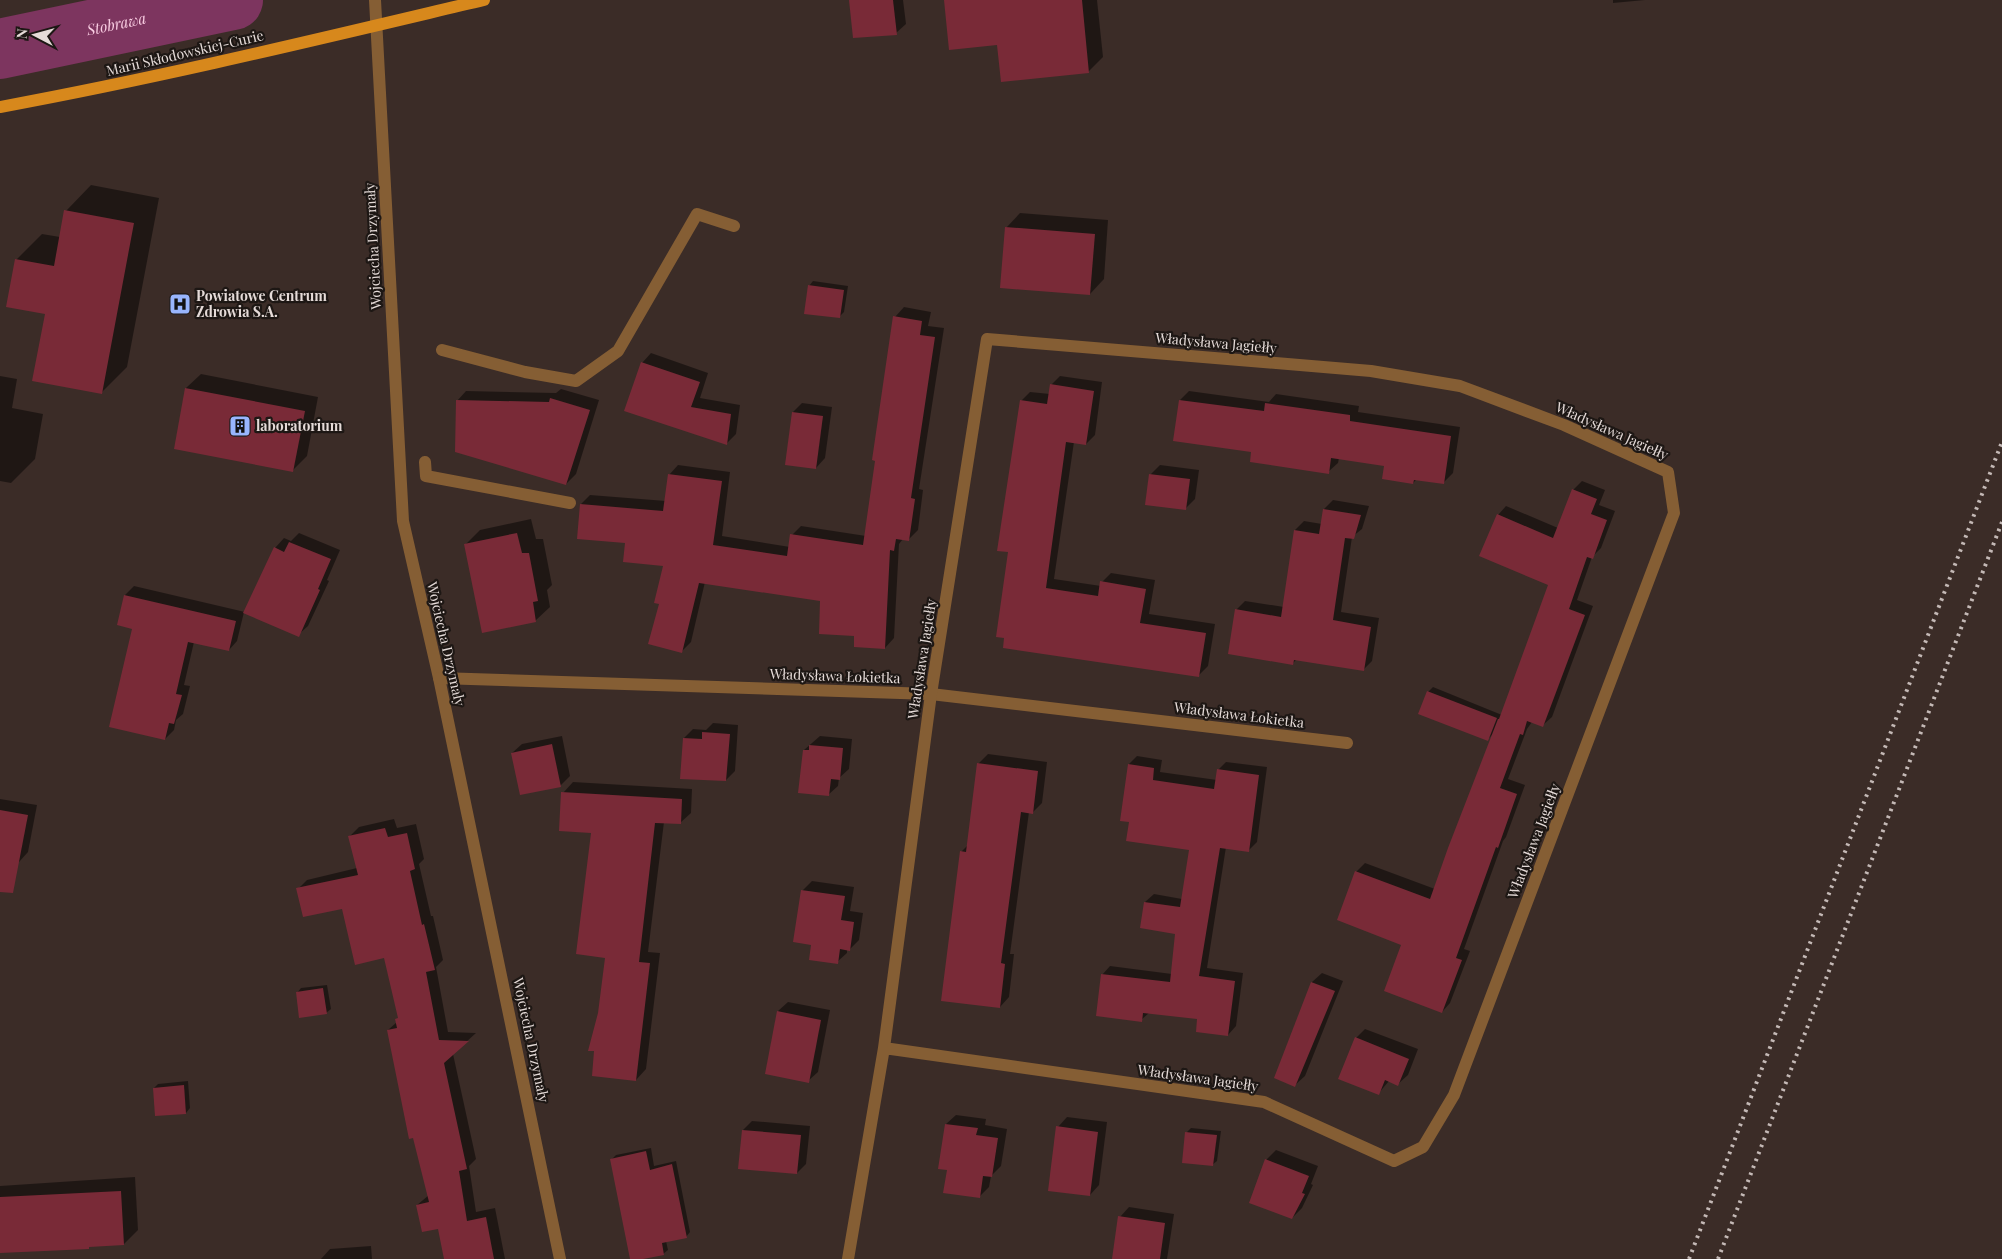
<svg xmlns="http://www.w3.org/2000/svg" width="2002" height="1259" viewBox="0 0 2002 1259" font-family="'Playfair Display',serif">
	<rect width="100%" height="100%" fill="#3b2c27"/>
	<!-- shadow -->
	<g fill="#0007">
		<polygon points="851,0 903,0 906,24 896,33"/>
		<polygon points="946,0 1097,0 1103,57 1088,72 998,44"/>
		<polygon points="1613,0 1645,0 1613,3"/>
		<polygon points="91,185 159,198 127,367 101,393 46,313 16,260 42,234 60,237 66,211"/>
		<polygon points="1020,213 1108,220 1104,279 1090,294 1006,228"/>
		<polygon points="813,281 848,286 844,312 840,316 809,286"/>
		<polygon points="904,307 931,312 928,326 944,328 919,489 923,490 918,530 908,540 903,539 899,544 894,638 885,648 856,634 822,600 705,582 691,642 681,652 660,603 665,565 626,542 581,504 590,495 666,501 669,475 678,465 730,472 722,536 790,547 792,535 801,526 866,536 895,317"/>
		<polygon points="651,353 708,373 700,398 740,405 736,434 726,444 642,363"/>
		<polygon points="201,374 318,397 307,456 292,471 175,448 186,388"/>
		<polygon points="0,376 17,379 12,408 43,414 35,459 11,483 0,481"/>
		<polygon points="1060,376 1102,382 1095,435 1086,444 1074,442 1054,579 1101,586 1102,582 1111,573 1155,580 1149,614 1215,624 1208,666 1199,675 1004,647 1021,401 1030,392 1050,394 1051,385"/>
		<polygon points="561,389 599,400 576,474 566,484 457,401 466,391 556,393"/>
		<polygon points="1189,391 1269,402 1276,394 1359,406 1358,412 1460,427 1453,473 1443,483 1417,479 1413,483 1385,465 1339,458 1338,463 1328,472 1252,451 1180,400"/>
		<polygon points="802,403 832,407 825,458 816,468 793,412"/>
		<polygon points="1160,465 1199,470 1195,499 1185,509 1150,475"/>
		<polygon points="1582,481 1605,490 1599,505 1615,511 1601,548 1592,557 1577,600 1593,606 1552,717 1543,725 1532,722 1527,729 1508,779 1525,785 1506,837 1503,841 1464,949 1470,951 1450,1003 1442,1012 1402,944 1356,872 1365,863 1435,889 1494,733 1488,739 1428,692 1433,687 1502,715 1550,584 1498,515 1506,506 1558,528 1573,490"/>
		<polygon points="1333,500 1369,506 1362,529 1352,537 1341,612 1379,618 1372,661 1363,670 1297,659 1293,663 1236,610 1245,601 1284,607 1295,530 1304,521 1322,524 1324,509"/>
		<polygon points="531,519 536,539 543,539 552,585 547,590 550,607 535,621 465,545 480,530"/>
		<polygon points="299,533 340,550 327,580 329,581 308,626 298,635 244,612 237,641 229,650 194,642 184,685 190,686 183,714 176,720 174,730 165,739 125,595 134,586 245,612 275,548 284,538 291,541"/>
		<polygon points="713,723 738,725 735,771 726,780 684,738 693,729 706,730"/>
		<polygon points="562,736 570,776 561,785 512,753 522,744"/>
		<polygon points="820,736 852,739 849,769 839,778 838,786 828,795 804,750"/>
		<polygon points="988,754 1047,762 1042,803 1032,813 1029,812 1010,954 1014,954 1009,997 1000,1007 961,852 968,845 978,764"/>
		<polygon points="1137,756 1162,760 1160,772 1217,780 1218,770 1226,762 1267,767 1257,842 1249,850 1226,847 1207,968 1243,973 1236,1026 1228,1035 1199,1018 1149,1013 1141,1020 1102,975 1110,966 1172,974 1177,932 1145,902 1154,894 1182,899 1190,849 1130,821 1129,764"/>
		<polygon points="573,782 692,789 691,813 680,823 664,822 648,952 660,953 646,1069 636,1080 599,1013 606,957 592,832 563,793"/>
		<polygon points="0,799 37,805 28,852 19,862 0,858"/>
		<polygon points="394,819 397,828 416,824 424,859 419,864 431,916 433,916 443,960 436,967 448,1032 476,1033 453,1054 476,1159 469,1166 476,1212 495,1208 505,1259 445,1259 439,1228 417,1205 429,1195 388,1030 397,1022 399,1017 385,957 343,908 298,889 307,880 357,868 350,836 359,827"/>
		<polygon points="812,881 854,887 850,911 863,913 859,940 850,949 847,949 847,953 837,962 813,944 802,891"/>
		<polygon points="1322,973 1343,981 1305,1076 1295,1085 1276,1077 1312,982"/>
		<polygon points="327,985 331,1009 326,1013 297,993 301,988"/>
		<polygon points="788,1002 830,1010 818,1072 808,1081 778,1011"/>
		<polygon points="1365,1029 1418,1049 1408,1075 1398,1084 1389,1081 1378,1094 1356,1038"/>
		<polygon points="188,1081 190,1108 186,1113 154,1088 158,1084"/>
		<polygon points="956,1115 986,1119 985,1125 1007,1129 1001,1166 991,1176 989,1187 979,1197 948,1169 946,1124"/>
		<polygon points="1067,1117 1107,1122 1099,1185 1090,1195 1058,1127"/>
		<polygon points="752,1121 810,1126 806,1164 797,1173 743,1130"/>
		<polygon points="1191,1128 1221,1131 1217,1161 1212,1165 1187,1132"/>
		<polygon points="651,1148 654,1166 676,1161 690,1232 686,1237 666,1241 668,1250 663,1254 631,1259 612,1159 616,1155"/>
		<polygon points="1276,1150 1318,1166 1311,1184 1313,1185 1302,1208 1292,1218 1266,1160"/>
		<polygon points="135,1177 138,1230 124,1244 0,1252 0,1186"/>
		<polygon points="1129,1207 1174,1214 1167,1259 1113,1259 1120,1217"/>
		<polygon points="371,1246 372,1259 321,1259 330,1249"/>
	</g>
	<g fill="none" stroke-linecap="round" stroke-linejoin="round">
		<!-- river -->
		<path stroke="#7d355f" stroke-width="60" id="s1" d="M0,49l233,-49"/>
	</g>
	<!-- building -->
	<g fill="#792a37">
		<polygon points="849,0 893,0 897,35 853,38"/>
		<polygon points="944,0 1082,0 1089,73 1001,82 997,45 949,50"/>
		<polygon points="64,210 134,223 102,394 32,381 45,314 6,307 15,259 54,266"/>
		<polygon points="1005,227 1095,234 1090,295 1000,288"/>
		<polygon points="808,285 844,290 840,318 804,314"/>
		<polygon points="893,316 922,321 920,335 935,337 911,498 915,499 909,541 896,539 894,551 890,550 885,649 854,647 854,636 819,634 820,601 699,583 682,653 648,644 659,604 654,603 663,566 623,562 625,543 577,539 580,504 663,511 668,474 722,481 713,545 787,556 790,534 863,545 875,461 872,460"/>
		<polygon points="641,362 700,382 691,407 731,414 727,445 624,411"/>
		<polygon points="1050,384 1094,391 1086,445 1066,442 1046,588 1098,596 1100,581 1146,589 1140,623 1206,633 1199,677 1003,648 1004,638 996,637 1008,552 997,551 1020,400 1047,404"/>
		<polygon points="185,388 305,411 293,472 174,449"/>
		<polygon points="550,398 590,410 566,485 455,452 456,400 549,402"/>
		<polygon points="1179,400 1264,411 1265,403 1350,415 1350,421 1451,436 1444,484 1414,480 1413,484 1382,479 1384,466 1331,458 1329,474 1250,462 1251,452 1173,441"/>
		<polygon points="792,412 823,416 816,469 785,465"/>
		<polygon points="1149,474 1190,479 1186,510 1145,505"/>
		<polygon points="1572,489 1597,499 1591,514 1607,520 1593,559 1587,557 1569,609 1585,615 1543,727 1527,721 1523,735 1520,734 1500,788 1517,794 1498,848 1496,847 1456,958 1462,960 1442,1013 1384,991 1401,945 1337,920 1355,871 1430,899 1448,848 1498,719 1499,719 1548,585 1479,556 1497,514 1553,538"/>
		<polygon points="1323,509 1361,515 1354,539 1345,538 1333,620 1371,627 1364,671 1294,660 1293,665 1228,654 1235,609 1281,617 1294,530 1319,534"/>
		<polygon points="517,533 522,553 529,553 538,601 533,602 536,622 482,633 464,544"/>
		<polygon points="289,542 331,559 318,589 320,590 299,637 243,613 274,547 284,552"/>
		<polygon points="124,595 236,621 229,651 188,642 176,694 182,695 174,724 169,723 165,740 109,727 132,629 117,625"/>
		<polygon points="1427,691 1497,718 1488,741 1418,714"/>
		<polygon points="702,732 730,734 726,781 680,779 683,738 702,739"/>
		<polygon points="552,744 561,787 520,795 511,753"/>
		<polygon points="809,745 843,748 840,780 831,779 829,796 798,793 803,750 809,750"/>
		<polygon points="977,763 1038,771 1033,814 1021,812 1001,963 1005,964 1000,1008 941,1001 960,851 966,852"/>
		<polygon points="1128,764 1154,768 1153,780 1214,789 1217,769 1259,775 1249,852 1220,848 1199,976 1235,981 1228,1036 1196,1032 1197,1019 1143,1013 1142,1022 1096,1016 1101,974 1170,982 1175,934 1140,928 1144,902 1180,907 1189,850 1126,841 1129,822 1120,821"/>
		<polygon points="561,792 682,799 681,824 655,823 639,962 650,963 636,1081 592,1076 594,1051 588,1051 598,1013 605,958 576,954 591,833 559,831"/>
		<polygon points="0,810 28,815 13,893 0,892"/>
		<polygon points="385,828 388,837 407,833 415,869 410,871 422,925 424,924 435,970 426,972 439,1040 469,1041 444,1063 467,1169 459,1171 467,1221 486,1217 494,1259 444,1259 438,1229 422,1232 416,1205 429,1202 413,1138 409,1139 387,1030 397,1028 395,1019 398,1018 384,958 355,965 342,909 303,917 296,888 358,875 348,836"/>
		<polygon points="801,890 845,896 841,920 854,922 850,951 840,949 838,964 809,960 811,945 793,942"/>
		<polygon points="1311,982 1335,991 1295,1087 1274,1078"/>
		<polygon points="323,988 327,1014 299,1018 296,992"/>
		<polygon points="777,1011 821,1020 809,1083 765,1074"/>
		<polygon points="1355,1037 1409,1059 1398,1086 1385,1080 1379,1095 1338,1079"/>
		<polygon points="184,1085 186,1114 155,1116 153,1088"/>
		<polygon points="945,1124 978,1128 976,1135 998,1138 992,1177 983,1176 980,1198 943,1193 947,1170 938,1169"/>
		<polygon points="1056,1126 1098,1132 1090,1196 1048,1191"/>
		<polygon points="742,1130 801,1135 797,1174 738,1169"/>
		<polygon points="1185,1132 1217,1135 1213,1166 1182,1163"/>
		<polygon points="646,1151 650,1170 672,1164 687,1238 662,1243 664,1255 643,1259 630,1259 610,1159"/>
		<polygon points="1265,1159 1309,1176 1302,1193 1305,1194 1292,1219 1249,1203"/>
		<polygon points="121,1191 124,1245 89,1247 89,1249 0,1253 0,1197"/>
		<polygon points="1118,1216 1165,1223 1160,1259 1112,1259"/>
	</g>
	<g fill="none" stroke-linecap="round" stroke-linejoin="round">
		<!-- minor -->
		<g stroke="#855e34" stroke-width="12">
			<polyline points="375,0 403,521 439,678 560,1259"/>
			<polyline points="442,350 525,372 576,381 618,351 697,214 734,226"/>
			<polyline points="425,462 426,476 570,503"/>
			<polyline points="439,678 931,694 1347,743"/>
			<polyline points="848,1259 884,1048 931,694 987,339 1371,371 1460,386 1564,425 1668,472 1674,513 1454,1095 1423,1147 1394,1161 1264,1102 884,1048"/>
		</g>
		<!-- major -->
		<path stroke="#d7881c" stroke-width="12" d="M0,107c163,-30 323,-69 484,-107"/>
		<!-- rail -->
		<g stroke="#c4b9b6" stroke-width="4" stroke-dasharray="2.5 5" stroke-linecap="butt">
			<polyline points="1689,1259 2002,442"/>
			<polyline points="1718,1259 2002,522"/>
		</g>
	</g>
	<!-- icons -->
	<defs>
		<g id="hospital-square" transform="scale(1.125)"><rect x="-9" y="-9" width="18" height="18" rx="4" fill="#98b5fd" stroke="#1d1714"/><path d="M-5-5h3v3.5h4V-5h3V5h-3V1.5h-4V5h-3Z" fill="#111"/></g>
		<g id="building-square" transform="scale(1.125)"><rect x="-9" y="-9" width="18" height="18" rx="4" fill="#98b5fd" stroke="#1d1714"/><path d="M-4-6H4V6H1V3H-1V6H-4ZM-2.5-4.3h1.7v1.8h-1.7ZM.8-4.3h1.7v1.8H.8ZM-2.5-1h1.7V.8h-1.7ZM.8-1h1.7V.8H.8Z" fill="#111"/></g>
	</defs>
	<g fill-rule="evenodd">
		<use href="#hospital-square" x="180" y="304"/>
		<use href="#building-square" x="240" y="426"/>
	</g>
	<g text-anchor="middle" stroke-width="4.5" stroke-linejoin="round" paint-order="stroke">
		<!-- street labels -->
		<g font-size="14" fill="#e5dbd8" stroke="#1d1714">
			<text transform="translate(185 53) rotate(-13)" y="5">Marii Skłodowskiej-Curie</text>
			<text transform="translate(373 246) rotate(-93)" y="5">Wojciecha Drzymały</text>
			<text transform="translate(1216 343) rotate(5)" y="5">Władysława Jagiełły</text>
			<text transform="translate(1612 431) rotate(24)" y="5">Władysława Jagiełły</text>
			<text transform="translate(446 644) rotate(77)" y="5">Wojciecha Drzymały</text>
			<text transform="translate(922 659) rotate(-81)" y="5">Władysława Jagiełły</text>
			<text transform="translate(835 676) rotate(2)" y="5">Władysława Łokietka</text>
			<text transform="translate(1239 715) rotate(7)" y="5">Władysława Łokietka</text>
			<text transform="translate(1534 841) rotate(-69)" y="5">Władysława Jagiełły</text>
			<text transform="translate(531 1040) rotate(78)" y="5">Wojciecha Drzymały</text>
			<text transform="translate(1198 1078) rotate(8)" y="5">Władysława Jagiełły</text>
		</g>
		<!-- poi labels -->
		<g font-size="14" font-weight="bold" fill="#e5dbd8" stroke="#1d1714" text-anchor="start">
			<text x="196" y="301">Powiatowe Centrum<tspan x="196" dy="16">Zdrowia S.A.</tspan></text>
			<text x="256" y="431">laboratorium</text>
		</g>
		<!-- water labels -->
		<g font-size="15" font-style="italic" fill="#facee3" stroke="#1d1714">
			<text dy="5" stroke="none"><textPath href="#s1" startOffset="119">Stobrawa</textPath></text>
		</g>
	</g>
	<!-- north arrow -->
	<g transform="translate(35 35) rotate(276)" stroke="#1d1714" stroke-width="4" paint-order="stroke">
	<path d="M0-4L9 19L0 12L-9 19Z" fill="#e5dbd8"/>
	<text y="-8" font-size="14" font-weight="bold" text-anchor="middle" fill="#e5dbd8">N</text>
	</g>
</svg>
